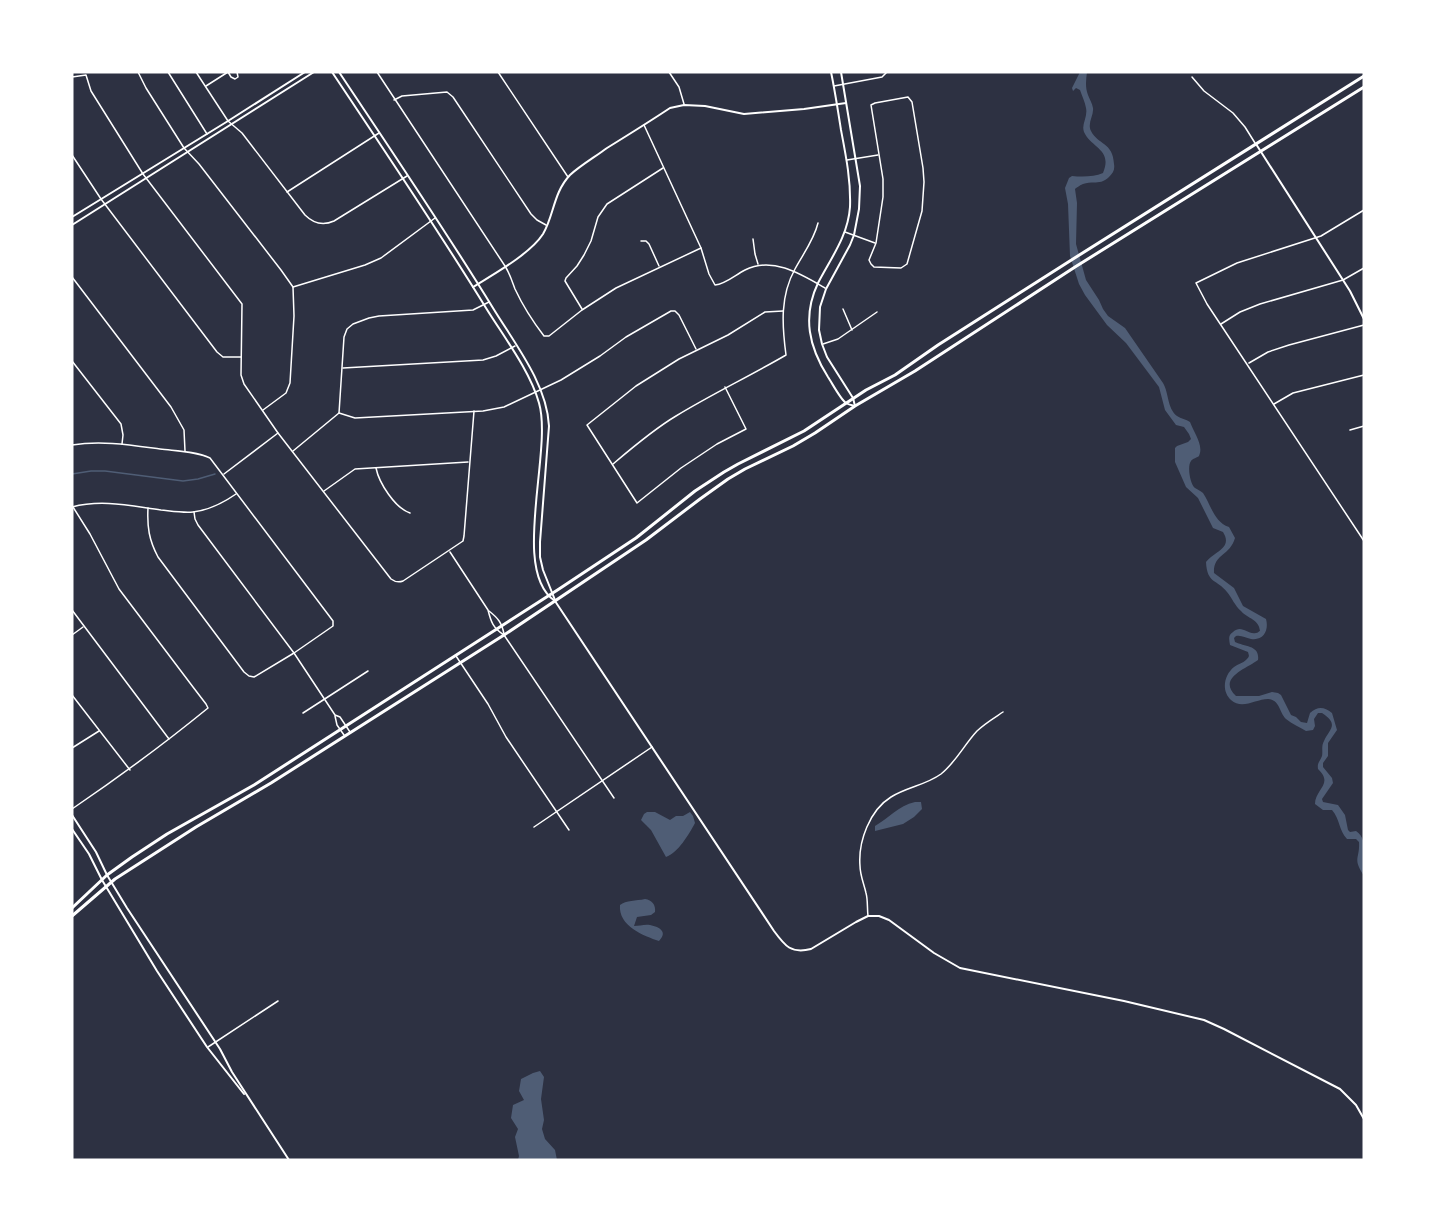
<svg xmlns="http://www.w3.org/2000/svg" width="1436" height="1232" viewBox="0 0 1436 1232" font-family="Raleway,sans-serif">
	<rect width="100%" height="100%" fill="#2d3142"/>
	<!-- water -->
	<g fill="#4f5d75">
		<path d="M1080,72h7c-1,8 -2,15 1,23 2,5 4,8 5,13 1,8 -6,15 -2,23 7,14 22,11 23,33 1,6 -1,9 -5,13 -9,9 -16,3 -26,7 -1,0 -7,4 -8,5l2,14 -1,41 10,36 13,20 4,9 5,7 17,12 38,55c6,10 4,25 14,33 4,3 9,3 13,6 4,11 14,23 9,34 -1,1 -7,3 -8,5 -4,5 -1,23 4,27 3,2 6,3 8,5 8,12 11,29 26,34l6,11c-5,18 -22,16 -21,35l20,15 9,18 23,13c3,11 -2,22 -15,20 -6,-1 -9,-4 -15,-3l-2,2 1,4c10,5 25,3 23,18 -12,9 -41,18 -22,36h23l13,-4 6,1 3,2 10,20 5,2 5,5 6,1 3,-10c8,-7 14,-6 22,0l5,17 -9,13v13l-5,7v4l9,11 1,5 -11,16 1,3 15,3 7,10 3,15 2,2 6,-1c13,8 8,32 8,45 -12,-18 -4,-17 -5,-34l-3,-3h-9c-8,-8 -7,-20 -15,-29h-9l-8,-6c0,-15 19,-20 3,-35 -1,-7 2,-7 4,-13 1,-5 -1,-10 2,-15 5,-12 16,-16 -2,-28h-4l-4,6 1,7 -2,4 -7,1c-6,-4 -14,-7 -20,-12 -7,-7 -6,-19 -18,-20 -12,0 -26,11 -37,1 -10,-9 -7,-25 3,-33 4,-3 9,-4 12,-7 4,-4 3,-4 2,-8l-18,-7c-1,-6 -2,-10 3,-13 9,-8 14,3 23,1 2,0 3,-2 4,-2 -1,-12 -12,-12 -19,-20 -6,-5 -9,-13 -14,-19 -10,-13 -20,-8 -21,-30 9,-11 27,-14 17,-30l-10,-4 -15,-30 -12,-11 -11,-25v-14l2,-2 11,-4 3,-3 -2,-5 -5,-7 -8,-2 -11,-15 -6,-23 -33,-44 -19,-18 -22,-30 -6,-11 -9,-28 -2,-52 -3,-16 4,-10 3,-2c10,1 22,1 31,-3 10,-24 -12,-25 -19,-41 -3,-8 4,-15 2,-24 -1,-6 -4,-12 -6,-18l-4,-2 -3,3 -1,-3z"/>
		<path d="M915,802h6l1,7 -8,8 -11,7 -28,7v-5c14,-8 23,-20 40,-24z"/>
		<path d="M647,812h8l15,8 6,-4h7l7,-4 3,4 2,7c-6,11 -17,30 -29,34l-15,-27 -10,-10 3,-6z"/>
		<path d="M645,899c7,1 11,6 10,13l-4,3 -14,2 -3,9c5,0 11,-2 16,-1 10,2 18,7 9,16 -15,-5 -41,-15 -39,-36 6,-5 16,-4 25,-6z"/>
		<polygon points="540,1071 544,1077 541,1099 544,1120 542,1129 545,1139 555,1150 557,1160 518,1160 519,1156 515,1137 518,1129 511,1118 513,1105 524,1100 519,1091 521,1079 533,1073"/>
	</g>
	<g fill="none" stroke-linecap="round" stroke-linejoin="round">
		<!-- stream -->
		<polyline stroke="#4f5d75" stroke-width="1.5" points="72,474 91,471 105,471 183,481 198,479 215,474"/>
		<!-- minor -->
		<g stroke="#fff" stroke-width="1.5">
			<polyline points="138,72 146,88 184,148 199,164 281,270 293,287 294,316 290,383 286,393 263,410"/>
			<polyline points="168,72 207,134"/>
			<path d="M196,72l32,49 14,12 63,82c8,8 18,11 29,6l73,-45"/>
			<polyline points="228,72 231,77 235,79 238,77 237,72"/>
			<path d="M377,72l128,194c5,8 7,15 10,23 7,15 19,34 29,47h5l33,-26 34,-22 85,-40"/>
			<polyline points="498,72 568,177"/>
			<polyline points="669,72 679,87 684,104"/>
			<path d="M72,77l14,-2 5,16 52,83 99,130 -1,71 3,9 34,49 113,146c4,3 7,4 12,2l60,-40 1,-5 10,-125"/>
			<polyline points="1192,77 1204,91 1233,113 1245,127 1255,143"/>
			<polyline points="206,86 228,72"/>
			<polyline points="834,86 882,77 887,72"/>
			<polygon points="908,97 912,102 923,168 924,182 922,211 907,264 901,268 874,267 871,264 869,260 876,243 883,197 883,179 871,105 875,103"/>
			<polyline points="394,100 402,96 447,92 453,97 531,214 537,220 546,225"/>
			<path d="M644,125l57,123 8,26 6,11c11,-1 20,-10 30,-15 27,-14 56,4 80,18"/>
			<polyline points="72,155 101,199 217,352 223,357 241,357"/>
			<polyline points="847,160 878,155"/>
			<polyline points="287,192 379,133"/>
			<polyline points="1364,210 1321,236 1237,263 1196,283 1207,304 1364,541"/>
			<polyline points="845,232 875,243"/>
			<polyline points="753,239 755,254 758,264"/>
			<polyline points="641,241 646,241 649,244 659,266"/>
			<polyline points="72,277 171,407 184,430 185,451"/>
			<polyline points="293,287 365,265 381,258 435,218"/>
			<polyline points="582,309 565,281 566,278 577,266 584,255 591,241 598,217 607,204 663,168"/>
			<polyline points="843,309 852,330"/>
			<polyline points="1221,324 1240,312 1260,304 1343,280 1364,268"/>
			<polyline points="823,344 838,339 877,312"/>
			<polyline points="72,361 121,424 123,435 122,444"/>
			<polyline points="1249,363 1268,352 1289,345 1364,325"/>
			<polyline points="343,368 483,360 496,356 515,346"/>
			<polyline points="725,387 746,429 717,444 681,468 637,503 587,425 636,386 679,359 728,335 765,312 783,311"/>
			<polyline points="1274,404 1293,393 1364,375"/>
			<polyline points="339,413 355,418 483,411 504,407 561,380 600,356 626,337 671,311 675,311 679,315 696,349"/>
			<polyline points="1350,430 1364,426"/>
			<path d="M72,445c29,-5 59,0 88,4 16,2 35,2 50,9l117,155 6,8v5l-39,27 -40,24 -5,-1 -5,-4 -86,-115c-9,-17 -11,-30 -10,-49"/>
			<polyline points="293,451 339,413 344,337 347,329 353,324 369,318 379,316 473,310 489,302"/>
			<path d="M613,464c20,-17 41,-35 63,-48 36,-22 74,-40 110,-61 -4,-30 -6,-59 9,-86 8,-15 19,-29 23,-46"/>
			<path d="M376,468c3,15 19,40 34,45"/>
			<polyline points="224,474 278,433"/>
			<polyline points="324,491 355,469 468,462"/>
			<path d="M72,507c30,-8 59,-1 89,3 10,1 22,3 32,2 17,-2 30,-9 43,-18"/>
			<polyline points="194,512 195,519 198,525 294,653 335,715 340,717 350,732"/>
			<path d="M450,552l38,58c3,12 5,18 16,25l110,163"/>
			<polyline points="72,610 169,739"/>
			<path d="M489,611c9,7 13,12 15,23"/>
			<polyline points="72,635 83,627"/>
			<polyline points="456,656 488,704 506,737 569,830"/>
			<polyline points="72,695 130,770"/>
			<polyline points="303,713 368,671"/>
			<polyline points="335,716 337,725 344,735"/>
			<polyline points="72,748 99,731"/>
			<path d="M72,809c47,-32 92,-65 136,-101l-2,-4 -13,-17 -74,-98 -29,-55 -17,-27"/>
			<polyline points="534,827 652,747"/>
			<path d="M868,916c-1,-8 0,-16 -2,-23 -2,-9 -6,-18 -6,-27 -2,-25 10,-56 31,-69 16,-10 35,-12 50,-23 15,-12 23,-29 36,-43 7,-7 17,-13 26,-19"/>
			<polyline points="208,1047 278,1001"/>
		</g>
		<!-- tertiary -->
		<g stroke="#fff" stroke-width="2">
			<polyline points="1256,144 1350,291 1364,319"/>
			<polyline points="72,217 228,121 305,72"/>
			<polyline points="72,225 314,72"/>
			<path d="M473,287c21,-13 57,-33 70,-53 11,-18 10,-41 27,-59 11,-10 25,-18 37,-27 21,-13 42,-26 63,-40l14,-3 21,1 39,8 60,-5 42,-6"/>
			<path d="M555,601l219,330c11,15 17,23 37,18l45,-27 12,-6h11l10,4 45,33 26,15 164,33 80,19 20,9 116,60 16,16 8,14"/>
			<polyline points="107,875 127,908 220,1049 232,1072 289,1160"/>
			<polyline points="102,880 157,971 207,1047 244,1094"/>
		</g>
		<!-- secondary -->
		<g stroke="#fff" stroke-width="2">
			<path d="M332,72c52,78 105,156 154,236 18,29 44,63 53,95 14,48 -29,168 16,198"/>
			<path d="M339,72c52,78 105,156 154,236 22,36 54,76 56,118l-9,116v15l3,13 12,30"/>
			<path d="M831,72c4,19 7,39 10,58 5,26 10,51 9,77 -2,29 -19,51 -32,76 -16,34 -9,64 10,94 4,6 13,23 18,26 3,2 6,2 9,3"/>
			<polyline points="841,72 860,186 859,209 854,235 850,245 826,289 820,307 819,330 822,344 827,357 853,398 855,406"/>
			<polyline points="72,815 96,852 107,875"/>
			<polyline points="72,829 89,854 102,880"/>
		</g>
		<!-- primary -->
		<g stroke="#fff" stroke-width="3">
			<polyline points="72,908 107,875 132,857 167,834 254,785 559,589 636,538 695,491 724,472 738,464 804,431 866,390 895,375 938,345 1073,259 1364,76"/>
			<polyline points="72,916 115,879 196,827 271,783 504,635 646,540 700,499 728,479 745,469 793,446 815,433 855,406 915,371 1075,267 1364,87"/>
		</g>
	</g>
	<!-- border -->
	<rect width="1436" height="1232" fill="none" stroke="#ffffff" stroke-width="147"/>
</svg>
